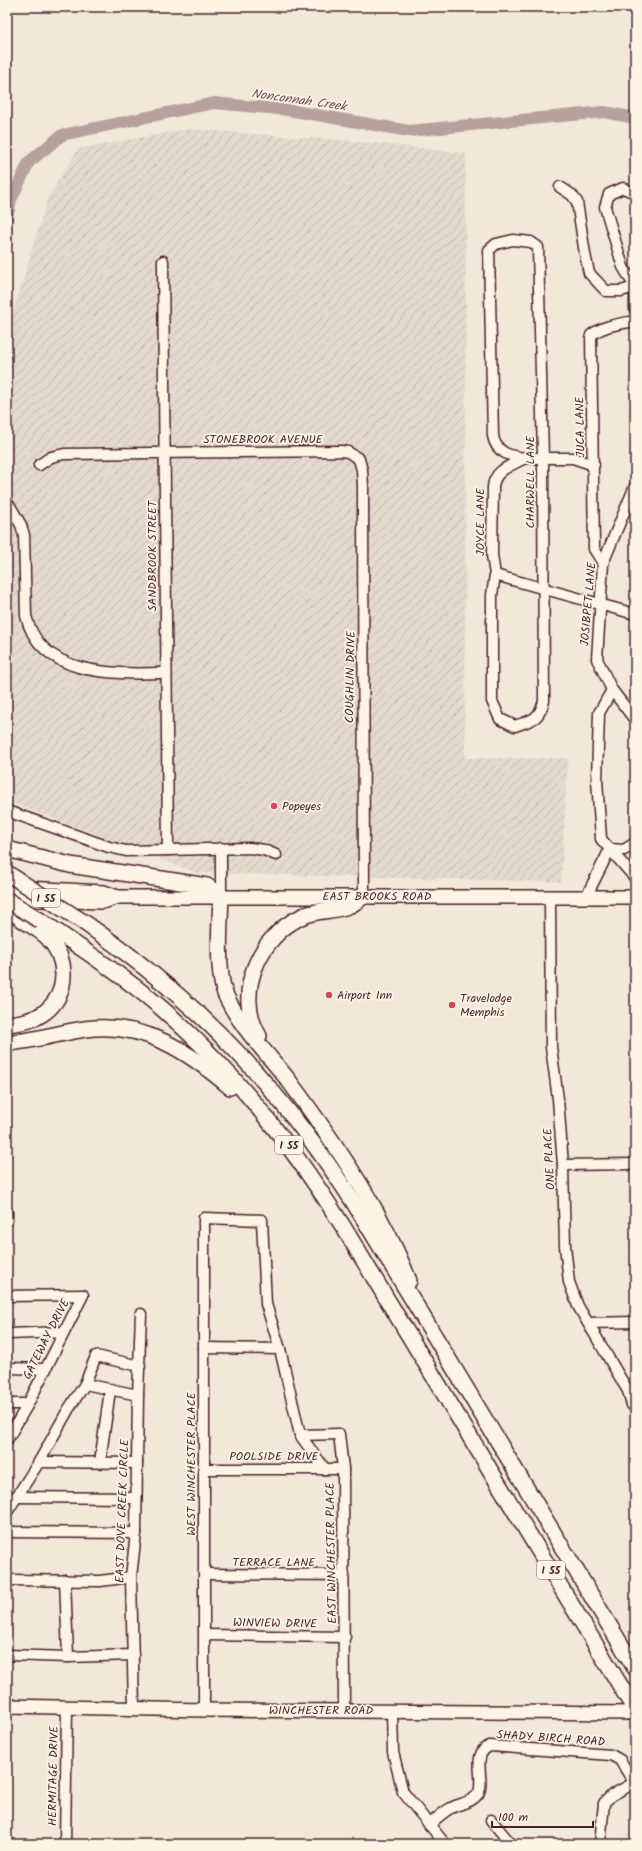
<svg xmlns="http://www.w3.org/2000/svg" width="642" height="1851" viewBox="0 0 642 1851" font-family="Kalam,sans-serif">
	<defs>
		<pattern id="industrial-furrows" width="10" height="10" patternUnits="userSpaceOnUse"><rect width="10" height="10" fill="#e4d9cd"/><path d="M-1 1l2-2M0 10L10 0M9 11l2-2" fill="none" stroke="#c5bab0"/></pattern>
	</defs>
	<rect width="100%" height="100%" fill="#f1e8da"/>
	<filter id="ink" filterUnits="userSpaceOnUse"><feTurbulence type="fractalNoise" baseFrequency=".025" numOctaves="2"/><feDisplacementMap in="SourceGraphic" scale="8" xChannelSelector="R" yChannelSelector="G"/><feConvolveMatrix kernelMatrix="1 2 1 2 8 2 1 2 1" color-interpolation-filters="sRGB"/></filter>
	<g filter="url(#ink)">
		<!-- industrial -->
		<polygon fill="url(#industrial-furrows)" points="188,129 353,141 466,153 465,758 568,758 561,882 197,873 7,801 7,332 48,197 78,149"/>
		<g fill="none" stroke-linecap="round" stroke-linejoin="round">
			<!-- river -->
			<polyline stroke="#b6a19c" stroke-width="12" points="7,218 11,200 29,162 62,135 214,103 288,110 409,131 604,112 635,118"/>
			<!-- minor casing -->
			<g stroke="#4a1f2b" stroke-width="13">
				<g id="minor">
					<polyline points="560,187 572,195 577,202 585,254 589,273 606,291 621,291 635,287"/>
					<polyline points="635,193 623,188 609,194 605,207 623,267 635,287 635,310"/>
					<path d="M513,240l18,2 7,5 5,210 1,244c-5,19 -12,19 -29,25l-15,-7 -8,-18v-106l3,-20 -3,-20 1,-68c1,-17 19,-22 32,-29 -15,-2 -29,-5 -32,-22l-4,-186 7,-6z"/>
					<polyline points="163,261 168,850"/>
					<polyline points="525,458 573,458 594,465"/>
					<polyline points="39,465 51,457 64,454 341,451 348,452 359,459 362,470 363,486 364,896"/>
					<polyline points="635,486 603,563 597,659 612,690 635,720"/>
					<path d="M10,506l11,19 3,10 2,81c15,62 90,58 140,57"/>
					<path d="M603,563l-9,-14 -3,-214c14,-10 28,-11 44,-14"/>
					<polyline points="495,575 635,614"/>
					<polyline points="612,690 599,713 597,780 601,839 635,878"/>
					<polyline points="7,811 109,847 126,851 250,848 264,850 276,855"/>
					<polyline points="610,849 624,850 635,843"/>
					<polyline points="221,897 221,848"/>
					<polyline points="550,897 551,1047 558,1099 563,1165 565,1246 569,1282 578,1306 628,1391 632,1405"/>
					<polyline points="586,897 610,849"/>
					<polyline points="563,1165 635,1164"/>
					<polyline points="7,1212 7,1221"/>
					<polyline points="7,1296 83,1295 28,1404 7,1440"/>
					<polyline points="588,1323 635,1322"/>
					<polyline points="7,1334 64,1332"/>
					<polyline points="204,1348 280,1349"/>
					<polyline points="7,1368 46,1369"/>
					<polyline points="85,1384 138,1395"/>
					<polyline points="7,1404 28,1404"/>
					<polyline points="300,1435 339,1434 343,1469 344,1711"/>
					<polyline points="39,1462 137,1463"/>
					<polyline points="100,1462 110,1390"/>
					<polyline points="204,1469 343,1469"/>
					<polyline points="15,1497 136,1498"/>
					<polyline points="7,1512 39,1462 68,1410 85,1384 96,1356 140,1366"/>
					<polyline points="7,1532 136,1533"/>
					<polyline points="205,1574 344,1575"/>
					<polyline points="7,1580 100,1581 131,1577"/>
					<polyline points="65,1580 68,1657"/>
					<polyline points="205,1635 345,1637"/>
					<polyline points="7,1655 68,1657 133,1655"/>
					<polyline points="134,1708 131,1577 136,1533 138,1395 141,1314"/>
					<polyline points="204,1710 204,1218 262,1220 266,1304 280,1349 300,1435 325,1469"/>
					<polyline points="392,1711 393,1752 403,1792 445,1844"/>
					<polyline points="491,1820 511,1844"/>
					<path d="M429,1825c7,-6 14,-13 22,-17 9,-5 21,-5 27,-14 8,-13 -8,-41 12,-48l121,9 9,5 15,24"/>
					<polyline points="65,1844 67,1708"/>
					<polyline points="600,1844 604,1803 612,1795 634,1783"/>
				</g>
			</g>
			<!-- major casing -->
			<g stroke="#4a1f2b" stroke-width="16">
				<g id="major">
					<polyline points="7,887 104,892 118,897"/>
					<polyline points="7,899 103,902 118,897 635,897"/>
					<polyline points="7,1706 204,1710 635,1713"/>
				</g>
			</g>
			<!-- highway casing -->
			<g stroke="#4a1f2b" stroke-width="18">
				<g id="highway">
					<path d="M7,849l63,16 137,21 14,11c-1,26 -5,76 5,99 15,32 42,58 63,85 46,62 92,128 120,200"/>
					<path d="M41,921c41,27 81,54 118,85 74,63 134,140 185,222l291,482"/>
					<path d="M85,923c115,80 195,164 271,283l279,462"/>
					<path d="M7,1024c13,-1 28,-4 38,-12 24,-19 23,-53 3,-74 -11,-12 -29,-17 -39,-30"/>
					<path d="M259,1036c-25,-42 -1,-99 42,-119 15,-8 32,-5 47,-11 6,-2 11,-7 16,-10"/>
					<path d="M7,1043c26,-2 52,-10 78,-14 58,-8 103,22 145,58"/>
				</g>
			</g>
			<!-- minor -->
			<use href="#minor" stroke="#fcf5e5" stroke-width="10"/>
			<!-- major -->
			<use href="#major" stroke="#fcf5e5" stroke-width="13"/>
			<!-- highway -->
			<use href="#highway" stroke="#fcf5e5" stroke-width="15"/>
			<!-- highway-bridge casing -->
			<g stroke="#4a1f2b" stroke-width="18" stroke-linecap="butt">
				<g id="highway-bridge">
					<polyline points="7,873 85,923"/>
					<polyline points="7,900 41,921"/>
				</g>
			</g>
			<!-- highway-bridge -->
			<use href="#highway-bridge" stroke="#fcf5e5" stroke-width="15"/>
		</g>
	</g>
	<!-- markers -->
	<g fill="#d1495b" stroke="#fcf5e5" stroke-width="1.5">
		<circle cx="274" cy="806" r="4"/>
		<circle cx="329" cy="995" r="4"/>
		<circle cx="452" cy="1005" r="4"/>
	</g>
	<g text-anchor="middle" stroke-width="3.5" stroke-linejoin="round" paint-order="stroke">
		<!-- shield labels -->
		<g fill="#fcf5e5" stroke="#7f5f63" stroke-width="1">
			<rect x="32" y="889" width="28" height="18" rx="3"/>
			<rect x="275" y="1136" width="28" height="18" rx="3"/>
			<rect x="537" y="1561" width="28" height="18" rx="3"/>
		</g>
		<g font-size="11" font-weight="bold" fill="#4a1f2b">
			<text x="46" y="902">I 55</text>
			<text x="289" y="1149">I 55</text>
			<text x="551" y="1574">I 55</text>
		</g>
		<!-- street labels -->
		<g font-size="12" fill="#4a1f2b" stroke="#fcf5e5">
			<text transform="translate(580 427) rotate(-91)" y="4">JUCA LANE</text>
			<text x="263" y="443">STONEBROOK AVENUE</text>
			<text transform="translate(530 482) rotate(-90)" y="4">CHARWELL LANE</text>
			<text transform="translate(480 522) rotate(-90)" y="4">JOYCE LANE</text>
			<text transform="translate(152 556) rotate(-90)" y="4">SANDBROOK STREET</text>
			<text transform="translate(588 604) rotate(-85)" y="4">JOSIBPET LANE</text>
			<text transform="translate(350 677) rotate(-89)" y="4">COUGHLIN DRIVE</text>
			<text x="377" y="900">EAST BROOKS ROAD</text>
			<text transform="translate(549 1159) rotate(-93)" y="4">ONE PLACE</text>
			<text transform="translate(46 1339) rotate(-63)" y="4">GATEWAY DRIVE</text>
			<text x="274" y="1460">POOLSIDE DRIVE</text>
			<text transform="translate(191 1464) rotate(-90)" y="4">WEST WINCHESTER PLACE</text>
			<text transform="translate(122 1511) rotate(-88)" y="4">EAST DOVE CREEK CIRCLE</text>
			<text transform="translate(331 1553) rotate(-91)" y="4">EAST WINCHESTER PLACE</text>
			<text x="274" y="1566">TERRACE LANE</text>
			<text transform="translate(275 1623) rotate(1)" y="4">WINVIEW DRIVE</text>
			<text x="321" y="1714">WINCHESTER ROAD</text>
			<text transform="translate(551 1738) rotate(4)" y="4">SHADY BIRCH ROAD</text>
			<text transform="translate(53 1776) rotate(-89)" y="4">HERMITAGE DRIVE</text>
		</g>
		<!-- poi labels -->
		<g font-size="12" fill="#4a1f2b" stroke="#fcf5e5" text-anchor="start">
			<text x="282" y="810">Popeyes</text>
			<text x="337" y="999">Airport Inn</text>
			<text x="460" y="1002">Travelodge<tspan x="460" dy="14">Memphis</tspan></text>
		</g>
		<!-- water labels -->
		<g font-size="13" font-style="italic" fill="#704c53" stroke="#fcf5e5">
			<text transform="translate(299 99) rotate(8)" y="5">Nonconnah Creek</text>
		</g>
	</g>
	<!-- margin -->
	<rect width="642" height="1851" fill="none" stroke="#fcf5e5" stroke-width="24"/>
	<rect x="12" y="12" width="618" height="1827" fill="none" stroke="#4a1f2b" stroke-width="1.5" filter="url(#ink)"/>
	<!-- scale -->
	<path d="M492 1821v6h101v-6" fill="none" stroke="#4a1f2b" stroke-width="2"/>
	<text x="498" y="1821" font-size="12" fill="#4a1f2b" stroke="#fcf5e5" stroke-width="3" paint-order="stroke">100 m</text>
</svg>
